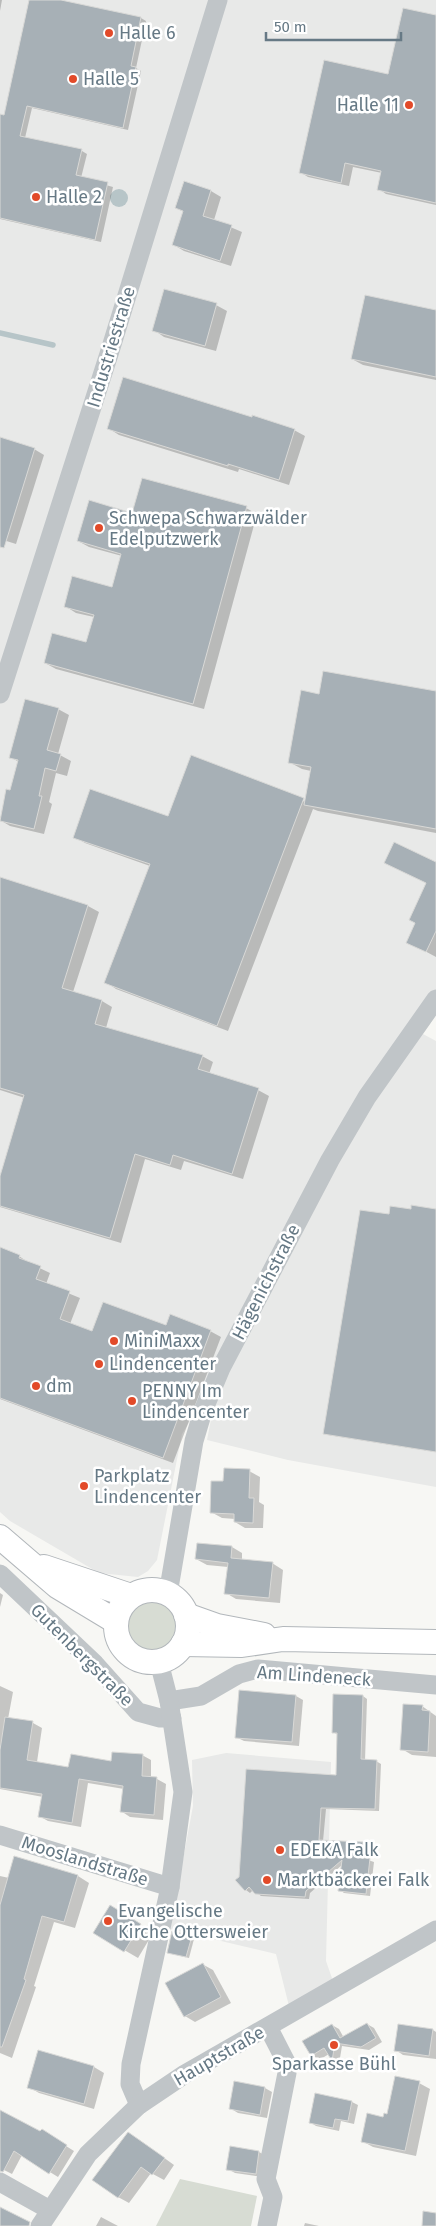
<svg xmlns="http://www.w3.org/2000/svg" width="436" height="2226" viewBox="0 0 436 2226" font-family="'Fira Sans',sans-serif">
	<rect width="100%" height="100%" fill="#f7f7f4"/>
	<!-- built -->
	<g fill="#e8e9e8">
		<polygon points="0,0 436,0 436,1015 423,1034 436,1041 436,1487 288,1460 207,1440 220,1373 182,1434 157,1560 148,1571 138,1577 99,1573 10,1521 0,1512"/>
		<polygon points="226,1753 331,1762 326,1961 333,1981 289,2006 276,1954 170,1929 193,1806 192,1760"/>
	</g>
	<!-- green -->
	<g fill="#d7dcd3">
		<circle cx="151" cy="1626" r="27"/>
		<polygon points="180,2179 257,2196 251,2226 156,2226"/>
	</g>
	<!-- water -->
	<circle fill="#b7c5c8" cx="119" cy="198" r="9"/>
	<!-- shadow -->
	<g fill="#0003">
		<polygon points="0,0 2,0 0,11"/>
		<polygon points="30,0 55,0 141,18 146,21 136,68 141,71 128,130 32,108 25,138 82,151 87,154 81,178 113,187 101,242 0,219 0,116 5,117"/>
		<polygon points="436,16 436,205 386,194 379,189 382,173 353,167 349,186 308,177 300,172 389,76"/>
		<polygon points="184,183 211,191 221,197 214,220 242,232 231,266 184,251 174,245 184,212 176,208"/>
		<polygon points="216,305 227,311 216,351 164,337 154,330"/>
		<polygon points="436,311 436,380 363,365 352,359"/>
		<polygon points="108,428 294,430 305,436 289,485 239,469 238,472 119,435"/>
		<polygon points="0,438 34,449 44,455 16,544 0,539"/>
		<polygon points="246,508 257,514 204,709 56,669 45,663 87,644 94,617 76,613 65,606 113,588 122,556 89,547 78,541 133,515"/>
		<polygon points="436,693 436,833 318,811 313,809 228,1031 116,989 106,982 150,866 85,843 75,837 169,817 306,801 311,771 302,769 289,762 320,695"/>
		<polygon points="58,709 69,715 58,754 71,761 67,776 56,773 49,802 52,804 44,834 10,826 0,820 7,790 11,791 19,762 10,757"/>
		<polygon points="436,864 436,957 408,942 417,923 428,883"/>
		<polygon points="0,878 88,906 99,912 73,992 102,1001 112,1007 106,1028 202,1056 213,1062 209,1074 258,1090 269,1096 243,1179 184,1161 181,1170 145,1159 121,1243 0,1207 0,1180 25,1098 0,1090"/>
		<polygon points="436,1210 436,1452 328,1435 325,1433 390,1216 412,1211"/>
		<polygon points="0,1249 19,1256 29,1263 50,1273 46,1284 80,1298 70,1324 92,1333 166,1327 210,1331 221,1337 173,1463 0,1399"/>
		<polygon points="249,1471 260,1477 259,1502 264,1505 263,1528 245,1528 235,1522 235,1519 222,1518 211,1512 224,1482"/>
		<polygon points="232,1547 242,1553 242,1560 272,1563 283,1570 280,1603 236,1599 226,1593 228,1567 207,1565 196,1559"/>
		<polygon points="0,1593 3,1595 0,1607"/>
		<polygon points="0,1686 13,1692 8,1719 33,1723 42,1728 37,1762 70,1768 112,1762 142,1755 151,1760 151,1778 157,1779 166,1784 163,1820 130,1817 121,1811 124,1789 88,1783 81,1827 48,1821 39,1816 43,1797 0,1789"/>
		<polygon points="296,1696 303,1700 299,1746 244,1741 236,1737"/>
		<polygon points="363,1696 367,1699 365,1761 376,1761 381,1764 379,1811 326,1809 323,1841 362,1843 367,1846 365,1859 374,1862 370,1896 344,1893 340,1890 342,1865 310,1893 309,1899 261,1896 253,1890 250,1893 246,1890 337,1777 338,1735 333,1732"/>
		<polygon points="422,1706 436,1716 436,1757 412,1755 402,1749"/>
		<polygon points="15,1858 78,1876 89,1883 75,1928 54,1922 34,1986 36,1987 12,2058 0,2053 0,1876 9,1878"/>
		<polygon points="110,1907 153,1933 138,1958 95,1933"/>
		<polygon points="191,1937 194,1939 189,1958 172,1954"/>
		<polygon points="202,1964 213,1970 231,2003 195,2022 185,2016"/>
		<polygon points="367,2024 374,2028 382,2042 369,2050 342,2046 339,2064 332,2060 329,2054 319,2060 312,2055 332,2025 339,2029 344,2038"/>
		<polygon points="433,2030 436,2032 436,2059 403,2055 396,2050"/>
		<polygon points="94,2067 104,2073 94,2109 39,2093 29,2087"/>
		<polygon points="419,2083 430,2089 416,2156 373,2147 362,2141"/>
		<polygon points="265,2088 272,2092 267,2118 238,2113 230,2108"/>
		<polygon points="316,2095 352,2102 358,2105 354,2124 341,2121 339,2131 316,2126 310,2122"/>
		<polygon points="0,2112 41,2133 50,2136 74,2151 58,2177 22,2155 12,2174 0,2168"/>
		<polygon points="138,2139 174,2165 164,2180 151,2173 129,2203 118,2197"/>
		<polygon points="231,2148 259,2152 266,2156 263,2177 235,2173 228,2169"/>
		<polygon points="101,2217 118,2226 96,2226"/>
		<polygon points="305,2223 319,2226 304,2226"/>
	</g>
	<g fill="none" stroke-linecap="round" stroke-linejoin="round">
		<!-- stream -->
		<polyline stroke="#b7c5c8" stroke-width="5.5" points="0,333 53,345"/>
	</g>
	<!-- building -->
	<g fill="#a7b0b6" stroke="#d9d9d7">
		<polygon points="29,0 61,0 141,17 131,66 136,67 123,128 27,106 20,136 82,149 76,175 108,182 95,240 0,218 0,114 4,115"/>
		<polygon points="403,8 436,15 436,203 377,190 381,171 345,163 341,183 299,173 324,60 388,74"/>
		<polygon points="184,181 211,190 203,216 232,225 220,261 172,245 183,211 175,208"/>
		<polygon points="164,289 217,303 205,346 152,331"/>
		<polygon points="365,295 436,310 436,377 351,359"/>
		<polygon points="123,377 252,417 252,415 295,429 279,480 228,464 228,466 107,429"/>
		<polygon points="0,437 35,448 4,548 0,547"/>
		<polygon points="142,478 247,506 193,704 44,663 52,633 86,642 94,615 64,607 72,576 112,587 121,554 77,541 89,500 132,513"/>
		<polygon points="323,671 436,691 436,829 304,805 311,767 288,763 301,690 319,694"/>
		<polygon points="25,699 59,708 47,750 61,754 56,771 45,768 39,796 42,796 34,829 0,821 6,789 10,790 18,760 9,758"/>
		<polygon points="191,755 304,798 217,1026 104,983 150,864 73,838 90,789 168,816"/>
		<polygon points="394,842 436,862 436,931 426,952 406,943 415,923 409,920 426,883 384,863"/>
		<polygon points="0,877 88,905 62,988 102,1000 95,1024 203,1055 198,1069 259,1088 232,1174 173,1155 170,1165 135,1154 110,1238 0,1206 0,1176 24,1095 0,1088"/>
		<polygon points="411,1205 436,1209 436,1452 323,1434 360,1210 389,1214 390,1206 411,1209"/>
		<polygon points="0,1247 20,1255 19,1258 41,1266 36,1279 70,1291 60,1319 92,1331 103,1302 166,1325 170,1314 211,1330 163,1458 0,1398"/>
		<polygon points="224,1468 250,1469 249,1498 254,1498 253,1523 234,1522 234,1514 210,1513 211,1481 223,1481"/>
		<polygon points="197,1543 232,1546 231,1558 273,1562 269,1598 224,1594 228,1563 195,1559"/>
		<polygon points="239,1690 296,1695 292,1742 235,1738"/>
		<polygon points="333,1694 363,1695 361,1759 377,1760 375,1809 321,1808 319,1840 363,1842 361,1858 370,1858 366,1894 338,1891 342,1860 306,1891 305,1897 255,1894 249,1887 245,1891 235,1880 239,1877 246,1769 336,1775 337,1733 332,1733"/>
		<polygon points="403,1704 423,1705 422,1710 430,1711 428,1752 400,1750"/>
		<polygon points="5,1717 33,1721 27,1760 68,1767 71,1754 111,1761 112,1752 143,1754 142,1776 157,1777 154,1815 120,1812 123,1786 79,1779 72,1823 38,1817 42,1794 0,1788 0,1750"/>
		<polygon points="14,1856 78,1875 64,1922 42,1916 24,1979 26,1980 2,2047 0,2047 0,1905"/>
		<polygon points="110,1905 141,1924 124,1952 93,1933"/>
		<polygon points="172,1931 192,1936 186,1957 167,1953"/>
		<polygon points="203,1963 221,1997 184,2017 165,1983"/>
		<polygon points="367,2023 376,2038 361,2047 335,2043 332,2061 324,2048 311,2056 302,2041 332,2024 340,2038"/>
		<polygon points="398,2024 433,2029 429,2056 394,2051"/>
		<polygon points="38,2050 94,2066 84,2104 27,2088"/>
		<polygon points="395,2076 420,2081 405,2151 361,2142 367,2113 383,2117 384,2113 387,2114"/>
		<polygon points="234,2081 265,2087 260,2115 229,2109"/>
		<polygon points="315,2093 352,2101 348,2121 335,2119 333,2128 309,2123"/>
		<polygon points="0,2110 40,2131 42,2129 67,2145 49,2174 14,2151 3,2172 0,2171"/>
		<polygon points="128,2132 165,2158 152,2175 141,2167 118,2198 92,2180"/>
		<polygon points="230,2146 259,2151 256,2174 226,2170"/>
		<polygon points="0,2207 30,2222 29,2226 0,2226"/>
		<polygon points="423,2211 436,2213 436,2226 422,2226"/>
	</g>
	<g fill="none" stroke-linecap="round" stroke-linejoin="round">
		<!-- major casing -->
		<g stroke="#b2b7bb" stroke-width="26">
			<g id="major">
				<polyline points="0,1537 57,1586 115,1621"/>
				<polyline points="44,1567 131,1596"/>
				<circle cx="152" cy="1626" r="36"/>
				<polyline points="186,1615 217,1626 264,1635"/>
				<polyline points="183,1644 242,1645 283,1639 436,1642"/>
			</g>
		</g>
		<!-- minor -->
		<g stroke="#c0c5c8" stroke-width="19">
			<polyline points="0,694 109,354 218,0"/>
			<polyline points="0,1574 95,1664 138,1712 160,1718 172,1718"/>
			<polyline points="168,1594 194,1441 203,1411 221,1368 330,1160 367,1097 436,999"/>
			<polyline points="169,1701 201,1696 239,1674 258,1669 436,1685"/>
			<polyline points="0,1835 170,1887"/>
			<polyline points="139,2105 130,2084 131,2064 170,1887 183,1792 169,1701 159,1662"/>
			<polyline points="0,2182 50,2210"/>
			<polyline points="40,2226 88,2154 139,2105 185,2074 436,1930"/>
			<polyline points="267,2226 273,2197 266,2179 287,2073 286,2062 268,2027"/>
		</g>
		<!-- major -->
		<use href="#major" stroke="#fff" stroke-width="24"/>
	</g>
	<!-- markers -->
	<g fill="#e24a29" stroke="#fff" stroke-width="2">
		<circle cx="109" cy="33" r="5"/>
		<circle cx="73" cy="79" r="5"/>
		<circle cx="409" cy="105" r="5"/>
		<circle cx="36" cy="197" r="5"/>
		<circle cx="99" cy="528" r="5"/>
		<circle cx="114" cy="1341" r="5"/>
		<circle cx="99" cy="1364" r="5"/>
		<circle cx="36" cy="1386" r="5"/>
		<circle cx="132" cy="1401" r="5"/>
		<circle cx="84" cy="1486" r="5"/>
		<circle cx="280" cy="1850" r="5"/>
		<circle cx="267" cy="1880" r="5"/>
		<circle cx="108" cy="1921" r="5"/>
		<circle cx="334" cy="2045" r="5"/>
	</g>
	<g text-anchor="middle" stroke-width="5" stroke-linejoin="round" paint-order="stroke">
		<!-- poi labels -->
		<g font-size="18" fill="#667985" stroke="#fff" text-anchor="start">
			<text x="119" y="39">Halle 6</text>
			<text x="83" y="85">Halle 5</text>
			<text x="399" y="111" text-anchor="end">Halle 11</text>
			<text x="46" y="203">Halle 2</text>
			<text x="109" y="524">Schwepa Schwarzwälder<tspan x="109" dy="21">Edelputzwerk</tspan></text>
			<text x="124" y="1347">MiniMaxx</text>
			<text x="109" y="1370">Lindencenter</text>
			<text x="46" y="1392">dm</text>
			<text x="142" y="1397">PENNY Im<tspan x="142" dy="21">Lindencenter</tspan></text>
			<text x="94" y="1482">Parkplatz<tspan x="94" dy="21">Lindencenter</tspan></text>
			<text x="290" y="1856">EDEKA Falk</text>
			<text x="277" y="1886">Marktbäckerei Falk</text>
			<text x="118" y="1917">Evangelische<tspan x="118" dy="21">Kirche Ottersweier</tspan></text>
			<text x="334" y="2070" text-anchor="middle">Sparkasse Bühl</text>
		</g>
		<!-- street labels -->
		<g font-size="18" fill="#667985" stroke="#fff">
			<text transform="translate(111 347) rotate(-73)" y="6">Industriestraße</text>
			<text transform="translate(266 1282) rotate(-63)" y="6">Hägenichstraße</text>
			<text transform="translate(82 1655) rotate(45)" y="6">Gutenbergstraße</text>
			<text transform="translate(314 1676) rotate(4)" y="6">Am Lindeneck</text>
			<text transform="translate(85 1861) rotate(17)" y="6">Mooslandstraße</text>
			<text transform="translate(219 2056) rotate(-30)" y="6">Hauptstraße</text>
		</g>
	</g>
	<!-- scale -->
	<path d="M266 32v8h135v-8" fill="none" stroke="#667985" stroke-width="2.5"/>
	<text x="274" y="32" font-size="15" fill="#667985" stroke="#ffffff" stroke-width="4" paint-order="stroke">50 m</text>
</svg>
